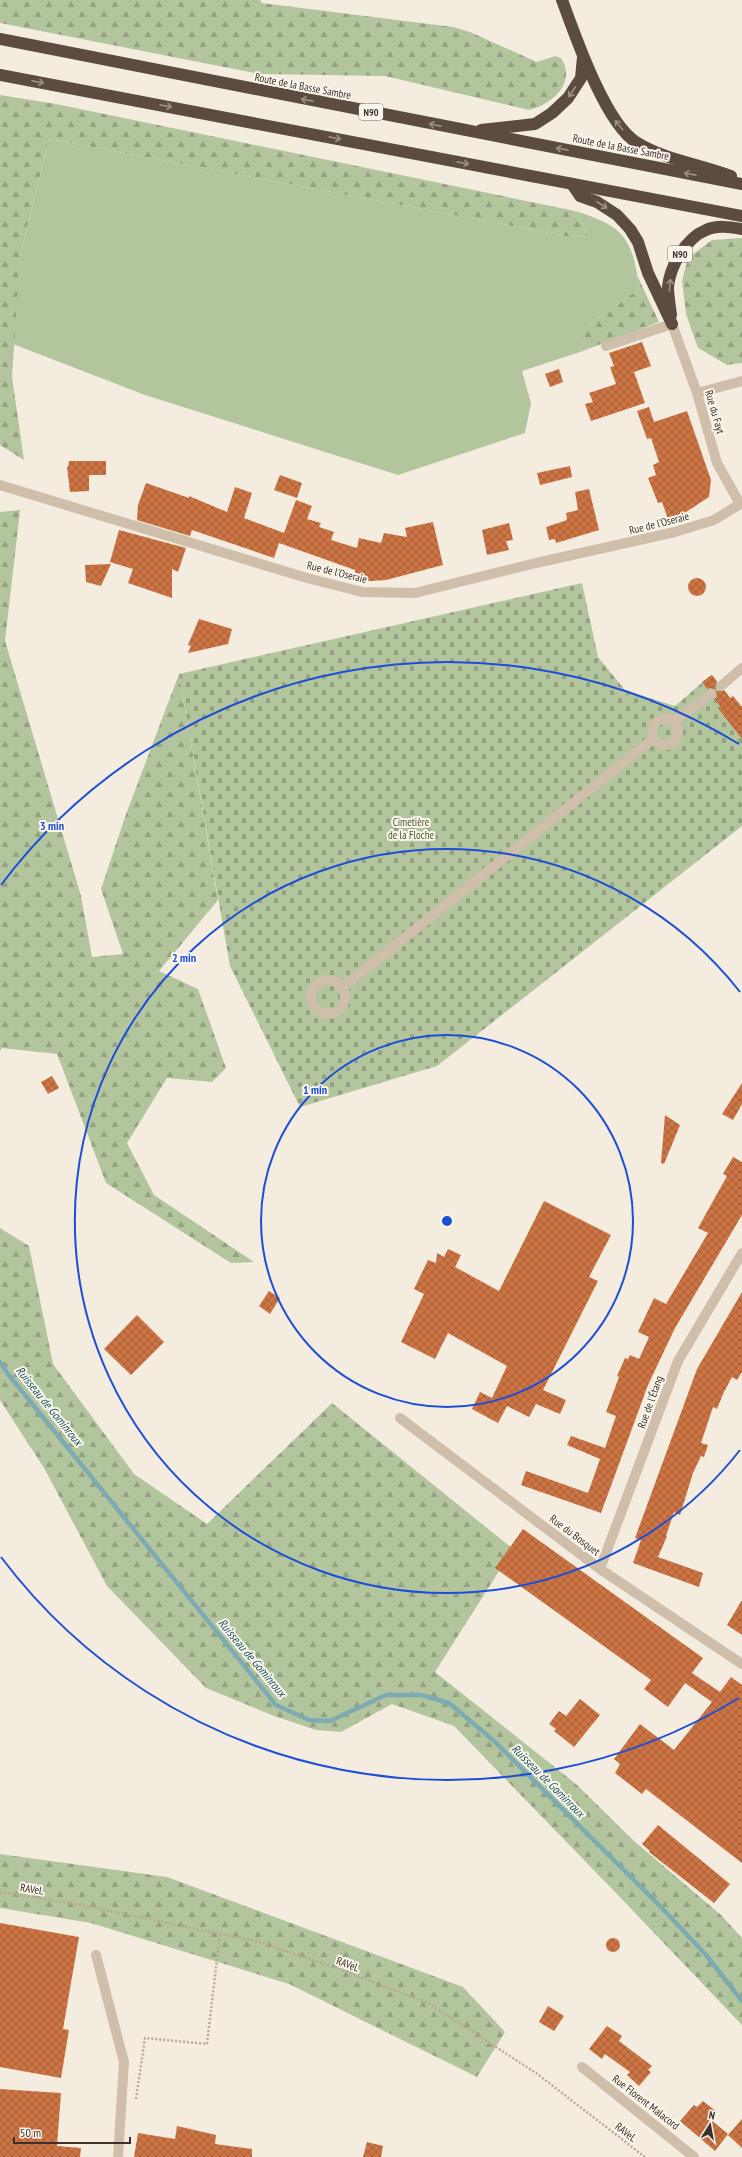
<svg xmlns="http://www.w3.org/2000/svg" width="742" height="2157" viewBox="0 0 742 2157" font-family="'PT Sans Narrow',sans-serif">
	<defs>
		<pattern id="forest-firs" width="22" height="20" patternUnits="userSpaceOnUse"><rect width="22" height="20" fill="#b3c59d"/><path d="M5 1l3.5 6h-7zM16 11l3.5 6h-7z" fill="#93a180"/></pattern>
		<pattern id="cemetery-stones" width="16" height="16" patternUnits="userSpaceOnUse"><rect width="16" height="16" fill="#b3c59d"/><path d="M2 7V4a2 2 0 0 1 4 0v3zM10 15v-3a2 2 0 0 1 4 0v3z" fill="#93a180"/></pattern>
		<pattern id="building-cross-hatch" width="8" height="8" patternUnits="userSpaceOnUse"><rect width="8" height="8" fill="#cd7444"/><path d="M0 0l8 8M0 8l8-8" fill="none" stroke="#a86039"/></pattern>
	</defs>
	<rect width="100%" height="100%" fill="#f4eddf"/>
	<!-- green -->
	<path fill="#b3c59d" d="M49,139l522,98 17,-2 -13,-24c49,15 58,27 64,78l-51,36 -8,27 -58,19 9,32 -6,30 -127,42 -253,-80 -132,-51 7,-88z"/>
	<!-- forest -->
	<g fill="url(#forest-firs)">
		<path d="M0,0h260l2,3 191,24 17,5 67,30 18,-6 6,2c16,24 -9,47 -32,52l-144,-34 -125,-2 -260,-51z"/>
		<polygon points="0,95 56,104 575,211 588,235 571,237 49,139 20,256 12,377 24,460 0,445"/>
		<polygon points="742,238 742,363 727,365 698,348 686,314 682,281 688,258 712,240"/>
		<polygon points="637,275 659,322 580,352 588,325 639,289"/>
		<polygon points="20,510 5,641 81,896 92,957 123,954 101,889 125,817 179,674 218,900 159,971 198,989 226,1068 212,1082 167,1078 127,1143 154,1195 254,1262 231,1263 106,1183 57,1054 2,1048 0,1051 0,512"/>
		<polygon points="0,1228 29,1246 53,1364 134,1474 207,1524 332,1403 513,1549 435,1672 576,1784 634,1841 721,1915 742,1938 742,2025 616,1893 454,1726 392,1704 341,1732 316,1730 274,1716 206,1688 107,1586 44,1468 0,1400"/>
		<polygon points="0,1854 167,1877 463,1987 505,2032 477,2077 289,1984 91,1923 0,1908"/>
	</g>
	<!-- cemetery -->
	<polygon fill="url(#cemetery-stones)" points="582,583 598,657 625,690 675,706 711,675 742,712 742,826 437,1066 300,1107 230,966 179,674"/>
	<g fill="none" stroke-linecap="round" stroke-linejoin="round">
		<!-- stream -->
		<polyline stroke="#7cabb4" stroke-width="4.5" points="0,1362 8,1374 276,1705 309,1720 330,1721 386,1695 421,1695 449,1703 494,1741 660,1906 706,1955 742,2001"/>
	</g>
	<!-- building -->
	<g fill="url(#building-cross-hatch)">
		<polygon points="642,342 651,366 634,372 645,403 591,421 585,404 593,402 589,393 616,384 610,367 614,366 609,353"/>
		<polygon points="559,369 563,382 550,387 545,374"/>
		<polygon points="649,407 654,422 687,411 711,480 709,497 686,512 668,519 662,502 658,503 648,478 656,475 653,465 659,462 651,438 647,439 637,411"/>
		<polygon points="69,461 106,461 106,475 89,475 89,491 70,492 67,467 68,467"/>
		<polygon points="570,466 572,477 540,485 537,473"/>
		<polygon points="280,475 302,483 297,498 274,490"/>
		<polygon points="146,483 189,498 189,496 227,512 235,487 252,493 244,518 284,533 296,500 312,506 307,519 321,523 319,527 334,532 331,540 357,548 359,538 381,543 384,533 407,537 405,528 433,522 443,565 386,580 356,582 355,570 279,543 274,558 192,530 190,536 137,520 138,505"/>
		<polygon points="589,489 599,530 556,543 555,539 549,540 546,527 567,520 566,513 578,510 575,492"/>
		<polygon points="509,523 513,540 506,541 509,550 487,555 482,530"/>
		<polygon points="119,530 186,548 178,572 172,569 172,598 128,583 133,569 110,562"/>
		<polygon points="111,564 101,586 86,582 85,565"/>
		<circle cx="697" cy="587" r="9"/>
		<polygon points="199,619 232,629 228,644 188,653 191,646 188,645"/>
		<polygon points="712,675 717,681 715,684 716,690 711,688 707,689 702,682"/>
		<polygon points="716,691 725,691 730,698 733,696 742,707 742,739 718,708 720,706 715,699 717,696"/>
		<polygon points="52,1076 59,1088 48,1094 41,1082"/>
		<polygon points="742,1083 742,1104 733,1120 722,1114"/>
		<polygon points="665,1115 680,1125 664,1164 661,1163"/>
		<polygon points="733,1157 742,1162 742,1215 675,1328 648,1385 601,1513 521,1485 526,1471 588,1493 600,1459 567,1445 571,1436 605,1448 616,1416 606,1412 619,1377 617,1376 625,1358 628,1359 630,1355 639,1359 649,1337 638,1332 654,1298 666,1304 708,1233 698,1228 727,1176 723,1174"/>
		<polygon points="544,1201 611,1235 589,1277 598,1281 543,1390 566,1400 560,1414 536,1404 529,1417 507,1406 498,1423 472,1409 480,1392 492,1398 507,1366 448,1333 435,1359 401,1342 424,1294 414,1289 428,1260 436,1263 437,1253 444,1257 448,1249 461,1255 455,1267 499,1291"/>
		<polygon points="269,1291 280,1298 270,1314 259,1306"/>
		<polygon points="742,1292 742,1372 737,1380 732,1377 723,1394 717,1409 713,1407 701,1443 708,1445 704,1457 701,1456 693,1473 680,1515 674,1512 666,1536 667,1536 658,1557 703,1573 699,1587 633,1563 641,1540 635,1538 697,1369"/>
		<polygon points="137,1315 164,1342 131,1375 104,1349"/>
		<polygon points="523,1529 703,1658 692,1673 720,1692 731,1677 742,1685 742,1863 646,1789 642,1794 615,1773 620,1764 614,1759 640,1724 674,1750 712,1702 685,1683 668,1707 644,1689 651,1680 495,1568"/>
		<polygon points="742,1600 742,1635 727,1625"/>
		<polygon points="580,1699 600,1715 574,1747 554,1731 556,1729 549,1724 559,1711 566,1716"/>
		<polygon points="658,1825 730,1884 714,1903 649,1852 650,1851 642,1844"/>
		<polygon points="0,1923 79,1937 63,2029 69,2030 61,2078 0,2067"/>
		<circle cx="613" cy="1945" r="7"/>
		<polygon points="548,2006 564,2016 554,2031 539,2022"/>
		<polygon points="607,2026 622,2036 619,2041 652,2066 648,2070 651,2072 639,2086 627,2075 630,2072 605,2054 602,2059 589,2049"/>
		<polygon points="0,2089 61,2093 57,2146 81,2148 80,2157 0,2157"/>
		<polygon points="703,2101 717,2112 710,2119 728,2134 715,2151 680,2121 694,2105 697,2107"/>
		<polygon points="742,2119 742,2148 728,2135"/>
		<polygon points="177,2126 216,2135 215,2144 252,2149 252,2157 134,2157 138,2133 175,2139"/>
		<polygon points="367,2142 383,2146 381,2157 363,2157"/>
	</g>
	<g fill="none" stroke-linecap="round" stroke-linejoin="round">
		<!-- path -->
		<g stroke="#baa894" stroke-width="2.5" stroke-dasharray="2 2" stroke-linecap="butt">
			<polyline points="0,1892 82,1905 260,1942 342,1970 428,2003 536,2073 645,2157"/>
			<polyline points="136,2099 145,2038 207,2044 220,1933"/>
		</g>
		<!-- minor -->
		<g stroke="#cebeaa" stroke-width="10">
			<polyline points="606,346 672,324 697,393 717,463 740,504"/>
			<polyline points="697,393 742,381"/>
			<polyline points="0,485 307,578 362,592 415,593 536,563 675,532 714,520 740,504"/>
			<polyline points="721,686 742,668"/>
			<circle cx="665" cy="732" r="13"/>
			<polyline points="673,722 711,694"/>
			<circle cx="328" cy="997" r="17"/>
			<polyline points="342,988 653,739"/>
			<polyline points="400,1418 600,1569 742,1664"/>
			<polyline points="600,1569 678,1361 742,1253"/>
			<polyline points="96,1955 124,2062 118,2157"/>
			<polyline points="582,2067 694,2157"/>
		</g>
		<!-- highway -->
		<g stroke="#5c4c40" stroke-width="12">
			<path d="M562,0c13,35 43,123 74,142 29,18 64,22 95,34"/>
			<polyline points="0,39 742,184"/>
			<polyline points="0,75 742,216"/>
			<polyline points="481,130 535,124 552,113 568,98 581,78 583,57"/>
			<polyline points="572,184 580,196 597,202 617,215 630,229 638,242 648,273 672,324"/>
			<path d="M671,315c-1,-9 -3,-19 -3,-28 2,-21 18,-49 38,-57 11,-5 24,-3 36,-1"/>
		</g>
	</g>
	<!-- one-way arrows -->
	<defs><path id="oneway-shaft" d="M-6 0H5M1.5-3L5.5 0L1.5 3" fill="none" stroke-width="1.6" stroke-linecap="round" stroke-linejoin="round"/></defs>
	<g stroke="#9c9085">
		<use href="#oneway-shaft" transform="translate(38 82) rotate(11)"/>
		<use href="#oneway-shaft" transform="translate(572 92) rotate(123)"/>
		<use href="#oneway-shaft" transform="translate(307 100) rotate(-169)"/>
		<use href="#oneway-shaft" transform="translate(166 106) rotate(11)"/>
		<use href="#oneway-shaft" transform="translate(435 125) rotate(-169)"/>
		<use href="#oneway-shaft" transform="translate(619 125) rotate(-129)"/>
		<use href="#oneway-shaft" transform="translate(335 138) rotate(11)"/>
		<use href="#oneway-shaft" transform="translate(562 149) rotate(-169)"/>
		<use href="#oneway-shaft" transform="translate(463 163) rotate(11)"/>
		<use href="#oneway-shaft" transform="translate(690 174) rotate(-169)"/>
		<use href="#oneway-shaft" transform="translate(602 205) rotate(33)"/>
		<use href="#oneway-shaft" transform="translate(670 285) rotate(-83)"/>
	</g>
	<!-- distance rings -->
	<g fill="none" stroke="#1d4ed8" stroke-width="2">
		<circle cx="447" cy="1221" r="186"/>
		<path d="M740 1450A372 372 0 1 1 740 992"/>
		<path d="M739 1698A559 559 0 0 1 1 1557M1 885A559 559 0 0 1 739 744"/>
	</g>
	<g text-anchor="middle" stroke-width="4" stroke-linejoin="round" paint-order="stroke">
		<!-- shield labels -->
		<g fill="#fbf6ec" stroke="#756c64" stroke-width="1">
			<rect x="359" y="104" width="24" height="16" rx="3"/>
			<rect x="668" y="246" width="24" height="16" rx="3"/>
		</g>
		<g font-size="10" font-weight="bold" fill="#3b312a">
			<text x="371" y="116">N90</text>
			<text x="680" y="258">N90</text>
		</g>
		<!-- street labels -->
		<g font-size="11" fill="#3b312a" stroke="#fbf6ec">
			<text transform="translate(303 86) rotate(11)" y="4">Route de la Basse Sambre</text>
			<text transform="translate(621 147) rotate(11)" y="4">Route de la Basse Sambre</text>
			<text transform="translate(715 412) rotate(74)" y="4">Rue du Fayt</text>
			<text transform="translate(659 523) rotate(-14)" y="4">Rue de l'Oseraie</text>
			<text transform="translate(337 572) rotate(14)" y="4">Rue de l'Oseraie</text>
			<text transform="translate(650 1402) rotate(-70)" y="4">Rue de l'Étang</text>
			<text transform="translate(575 1535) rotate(37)" y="4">Rue du Bosquet</text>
			<text transform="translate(32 1889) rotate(9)" y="4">RAVeL</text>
			<text transform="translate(348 1964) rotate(20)" y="4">RAVeL</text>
			<text transform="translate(646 2102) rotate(38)" y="4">Rue Florent Malacord</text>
			<text transform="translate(626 2132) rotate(38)" y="4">RAVeL</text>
		</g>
		<!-- park labels -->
		<g font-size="11" fill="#455b2c" stroke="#fbf6ec">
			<text x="411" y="826">Cimetière<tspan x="411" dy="13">de la Floche</tspan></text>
		</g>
		<!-- water labels -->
		<g font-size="12" font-style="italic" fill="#1c545f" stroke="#fbf6ec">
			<text transform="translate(49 1406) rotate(51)" y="4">Ruisseau de Gominroux</text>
			<text transform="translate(252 1658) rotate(50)" y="4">Ruisseau de Gominroux</text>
			<text transform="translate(548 1781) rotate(45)" y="4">Ruisseau de Gominroux</text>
		</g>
	</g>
	<circle cx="447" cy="1221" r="6" fill="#1d4ed8" stroke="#fbf6ec" stroke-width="2"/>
	<g font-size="12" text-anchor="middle" font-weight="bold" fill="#1d4ed8" stroke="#fbf6ec" stroke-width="4" stroke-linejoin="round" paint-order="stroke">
		<text x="52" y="830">3 min</text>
		<text x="184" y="962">2 min</text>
		<text x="315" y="1094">1 min</text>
	</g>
	<!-- north arrow -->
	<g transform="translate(710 2125) rotate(11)" stroke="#fbf6ec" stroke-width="3" paint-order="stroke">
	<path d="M0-3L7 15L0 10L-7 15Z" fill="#3b312a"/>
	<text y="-6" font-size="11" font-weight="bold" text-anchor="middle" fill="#3b312a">N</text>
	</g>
	<!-- scale -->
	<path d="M14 2137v6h116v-6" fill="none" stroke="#3b312a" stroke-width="2"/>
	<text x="20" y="2137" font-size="12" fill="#3b312a" stroke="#fbf6ec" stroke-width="3" paint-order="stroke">50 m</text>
</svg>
